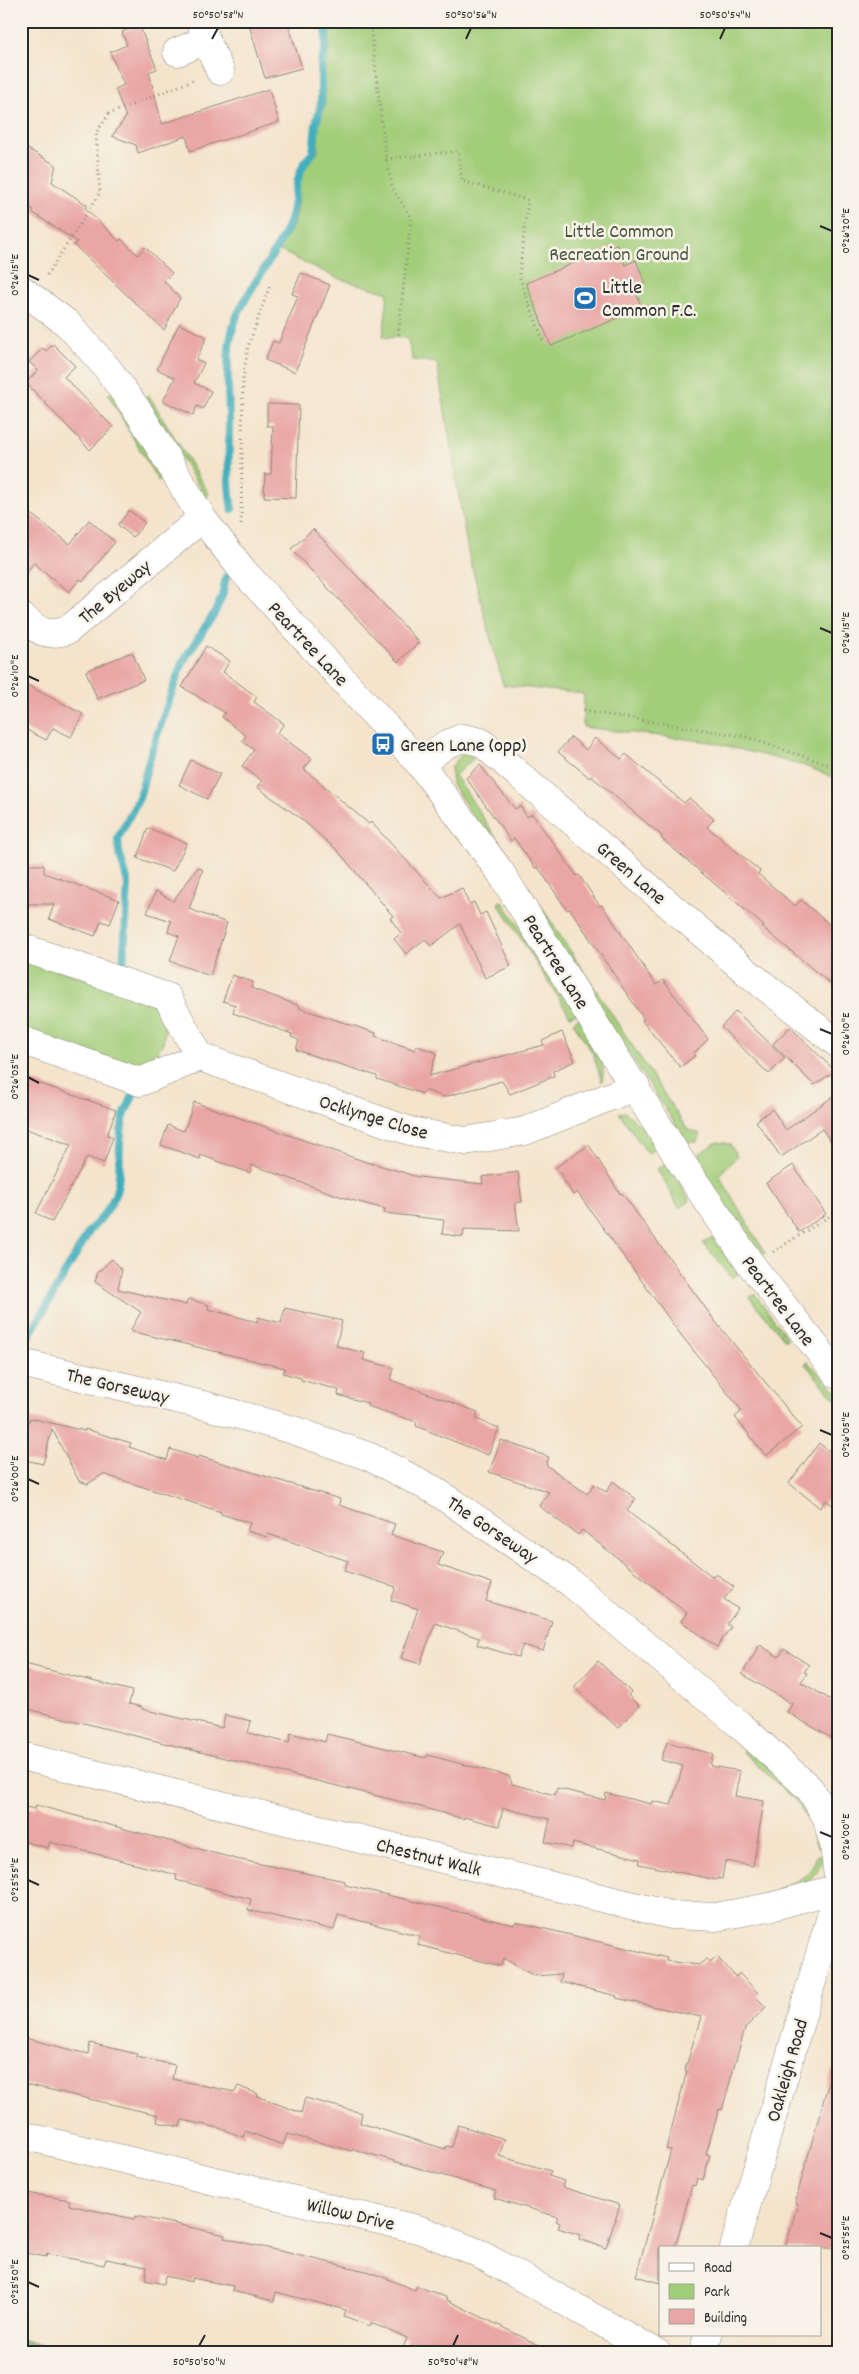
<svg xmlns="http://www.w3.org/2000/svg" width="859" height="2374" viewBox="0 0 859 2374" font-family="Dekko,sans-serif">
	<rect width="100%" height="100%" fill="#f7f3e8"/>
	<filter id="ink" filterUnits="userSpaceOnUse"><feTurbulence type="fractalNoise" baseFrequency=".02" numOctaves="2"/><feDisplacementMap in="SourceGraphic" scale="10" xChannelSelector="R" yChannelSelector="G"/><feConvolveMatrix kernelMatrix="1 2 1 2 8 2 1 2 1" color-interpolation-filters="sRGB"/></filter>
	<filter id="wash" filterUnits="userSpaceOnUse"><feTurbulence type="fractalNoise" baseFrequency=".0096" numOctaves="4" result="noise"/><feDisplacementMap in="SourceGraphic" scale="20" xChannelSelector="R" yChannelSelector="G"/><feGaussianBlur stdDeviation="1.12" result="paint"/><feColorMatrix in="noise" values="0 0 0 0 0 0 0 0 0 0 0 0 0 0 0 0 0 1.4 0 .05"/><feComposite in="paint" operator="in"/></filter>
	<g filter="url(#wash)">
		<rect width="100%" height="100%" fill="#f4e4cc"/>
		<!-- green -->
		<g fill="#a2cd79" stroke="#667c52">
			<path d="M330,21h508v758l-33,-13 -94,-24 -128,-15 1,-33 -81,-9 -35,-133 -31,-189 -24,-3 -6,-22 -24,-1 5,-44 -51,-15 -59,-28c5,-8 13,-18 16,-27 9,-28 -2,-47 24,-70v-28l7,-20 -1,-42 4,-10z"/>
			<polygon points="112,393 131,422 162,478 158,481 108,394"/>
			<polygon points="148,394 209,494 205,497 145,397"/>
			<polygon points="465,751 474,758 455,775 687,1129 700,1134 697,1142 687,1142 452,784 451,767"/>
			<polygon points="502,901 577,1013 570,1016 498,903"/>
			<polygon points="21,957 162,1005 167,1015 163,1043 150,1066 139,1072 21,1030"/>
			<path d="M580,1017c12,22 27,40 22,65l-9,-28 -20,-32z"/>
			<polygon points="625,1112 645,1129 657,1146 648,1154 619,1113"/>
			<polygon points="717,1142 730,1144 737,1156 719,1175 765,1253 757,1258 698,1169 699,1154"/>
			<polygon points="668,1163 690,1201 679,1208 657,1169"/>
			<polygon points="713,1238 739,1273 732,1278 703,1243"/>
			<polygon points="755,1294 788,1339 785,1340 749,1297"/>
			<polygon points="808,1362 838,1393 838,1396 834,1398 805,1364"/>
			<polygon points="747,1746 801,1798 816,1822 822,1847 817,1848 811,1825 798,1803 742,1751"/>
			<path d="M817,1855l6,1c-6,24 -22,32 -45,39l-2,-6c20,-7 34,-11 41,-34z"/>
		</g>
		<!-- forest -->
		<polygon fill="#81b069" stroke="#566e4a" points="21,2339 68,2353 21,2353"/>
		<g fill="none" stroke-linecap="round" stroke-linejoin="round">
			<!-- stream -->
			<g stroke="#3faebc" stroke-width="8">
				<path d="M232,509c-5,-27 -3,-52 -3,-79 1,-38 -7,-78 8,-114 14,-32 39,-60 52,-93 9,-24 3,-51 24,-70l3,-29 5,-20v-42l4,-10 2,-31"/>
				<polyline points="123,970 128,883 119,852 118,838 139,798 151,753 182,663 215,612 222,596 226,577"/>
				<path d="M26,1341l64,-111c43,-41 23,-62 33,-110 2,-8 7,-17 10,-25"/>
			</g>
		</g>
		<g id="blocks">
			<!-- building -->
			<g fill="#e9a6a4">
				<polygon points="248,21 287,21 302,68 265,78"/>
				<polygon points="139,25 157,69 149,72 162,124 269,89 279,122 190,151 186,136 138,153 136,145 112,136 126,117 115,89 124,85 110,52 127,45 122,32"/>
				<polygon points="21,145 56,165 52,182 87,205 85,208 119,241 121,239 138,255 145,247 172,273 164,281 180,298 164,330 74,245 77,242 32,212 34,210 21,202"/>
				<polygon points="617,245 625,265 636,260 645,283 634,288 642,308 551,346 526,283"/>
				<polygon points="301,273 330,285 295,372 265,360 273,341 279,343 298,296 292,294"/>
				<polygon points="179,324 207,337 196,360 204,363 194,383 211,391 203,409 197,406 193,415 163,401 175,378 157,369"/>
				<polygon points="53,344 75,366 64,377 113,427 90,450 26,383 38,370 29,362 43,348 46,351"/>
				<polygon points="267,404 299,405 296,498 264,497 265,474 271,474 273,426 267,426"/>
				<polygon points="129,510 145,523 133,537 118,525"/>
				<polygon points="31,514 70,544 89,520 115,542 83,581 80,579 69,592 34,563 21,578 21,527"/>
				<polygon points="313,529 419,642 398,662 291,549"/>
				<polygon points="206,646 230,661 223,672 257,697 254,702 284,724 277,733 312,759 304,769 369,824 371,822 441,898 462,888 469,904 474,902 480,915 486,912 511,966 485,978 460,924 431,946 425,939 406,954 394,939 401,933 390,918 393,916 337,850 300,818 257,787 262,781 242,766 254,750 242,741 246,736 222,717 225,713 182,687"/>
				<polygon points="132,652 144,680 97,699 86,671"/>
				<polygon points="21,682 83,714 71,737 53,728 46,740 21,727"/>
				<polygon points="571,737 586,750 595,738 621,759 626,754 684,803 689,798 714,819 707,827 760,871 758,874 795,906 801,900 838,932 838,990 762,927 764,926 661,838 662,836 591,776 590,778 558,752"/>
				<polygon points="191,760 220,774 207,799 179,785"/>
				<polygon points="480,765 515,809 520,806 527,817 532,814 577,876 579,875 600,906 602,905 656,985 663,980 708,1039 693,1054 695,1056 680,1067 642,1021 644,1019 570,909 567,910 538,867 535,868 514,838 511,841 466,778"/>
				<polygon points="148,828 187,843 173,871 137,858"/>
				<polygon points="21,865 44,865 44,873 119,900 110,924 101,921 95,936 49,919 54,904 21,904"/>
				<polygon points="198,867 203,870 189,909 227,923 210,976 170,961 179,936 168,932 171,921 147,913 156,891 173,901"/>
				<polygon points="232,975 253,982 251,988 300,1006 299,1008 376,1033 375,1036 415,1050 417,1046 437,1053 429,1076 544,1045 542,1041 562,1032 575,1061 553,1071 554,1076 510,1094 502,1081 444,1097 425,1090 423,1094 377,1079 377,1076 296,1050 299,1040 291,1037 292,1034 233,1013 235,1005 223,1001"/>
				<polygon points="736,1011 785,1058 769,1074 721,1027"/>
				<polygon points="790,1027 835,1071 814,1085 773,1044"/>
				<polygon points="21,1077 116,1110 107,1135 113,1137 104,1163 87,1157 52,1222 36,1213 71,1145 21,1127"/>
				<polygon points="838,1093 838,1152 822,1129 781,1157 756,1121 772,1109 786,1130"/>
				<polygon points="194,1102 372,1164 372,1163 418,1177 483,1184 482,1177 518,1172 522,1202 515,1203 519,1231 464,1229 463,1237 442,1234 444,1220 384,1213 385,1209 348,1199 252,1165 250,1173 201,1155 200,1159 161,1145 168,1125 184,1131"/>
				<polygon points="589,1145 620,1194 622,1193 715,1321 802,1427 766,1456 735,1417 742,1411 681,1335 577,1192 573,1195 556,1167"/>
				<polygon points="793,1165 826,1214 799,1232 766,1183"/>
				<polygon points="112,1259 122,1270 118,1289 186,1305 188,1299 209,1305 208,1309 257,1322 258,1317 281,1323 285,1308 342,1321 336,1346 365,1353 363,1360 394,1368 391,1380 478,1412 476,1419 499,1428 488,1455 416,1426 417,1422 367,1406 368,1403 338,1395 339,1390 301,1380 301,1378 283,1373 285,1368 130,1331 141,1312 95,1282 98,1272"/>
				<polygon points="30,1418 85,1431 85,1429 131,1443 129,1447 167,1460 170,1449 198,1458 199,1456 340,1499 339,1505 395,1524 391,1535 443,1552 438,1565 492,1583 486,1601 552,1621 543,1651 523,1645 518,1657 477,1645 479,1638 435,1623 420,1664 401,1658 418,1609 391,1600 396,1587 344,1571 348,1561 268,1534 267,1537 247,1531 250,1523 221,1514 221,1512 103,1474 88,1484 79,1481 52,1429 43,1464 25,1460 27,1450 21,1448 21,1420 29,1422"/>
				<polygon points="501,1440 549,1457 546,1465 587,1494 594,1484 606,1492 613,1481 636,1499 627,1511 713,1577 716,1574 734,1587 724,1599 738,1609 727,1624 731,1627 717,1647 681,1621 687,1613 582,1530 578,1535 539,1506 549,1492 489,1472"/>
				<polygon points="819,1443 838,1458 838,1509 826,1500 820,1508 789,1483"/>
				<polygon points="760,1645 779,1657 784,1649 809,1665 804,1672 807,1673 801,1682 838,1704 838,1742 787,1712 792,1704 742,1674"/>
				<polygon points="598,1661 631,1692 628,1695 639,1706 618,1728 574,1687"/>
				<polygon points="21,1663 132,1691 129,1704 142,1707 142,1709 222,1728 225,1715 251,1721 248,1733 289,1743 291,1733 325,1742 327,1734 426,1758 427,1755 509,1776 512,1784 555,1795 557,1788 605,1800 606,1793 651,1804 652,1801 671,1805 683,1766 661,1760 667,1742 713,1754 710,1766 740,1771 735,1796 764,1801 753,1866 725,1861 722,1879 718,1878 717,1880 639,1864 640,1859 573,1843 572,1848 545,1842 550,1819 503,1808 499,1826 464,1817 464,1819 414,1805 39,1712 21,1707"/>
				<polygon points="36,1805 236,1859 345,1881 345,1885 514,1925 515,1922 525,1924 667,1958 666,1961 699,1965 706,1959 710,1963 717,1957 736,1977 739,1973 759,1994 756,1997 766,2007 745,2028 722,2110 719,2109 706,2154 710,2155 703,2180 697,2178 695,2186 692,2185 675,2248 660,2248 660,2283 636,2276 671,2150 666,2149 687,2071 685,2070 701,2017 616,1998 617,1996 560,1982 562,1974 534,1976 503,1958 501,1966 418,1945 420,1936 338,1915 334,1930 248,1910 251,1899 176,1880 177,1875 50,1842 48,1848 21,1841 21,1806 35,1809"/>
				<polygon points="21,2037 88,2054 90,2043 137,2054 136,2057 175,2065 172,2079 235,2092 238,2086 258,2094 257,2096 301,2113 305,2098 362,2113 360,2123 445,2149 446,2146 452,2147 458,2125 505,2139 499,2156 551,2171 549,2176 564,2181 562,2187 620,2205 606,2248 579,2239 580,2235 558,2228 560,2223 556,2221 558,2217 494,2198 496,2191 353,2149 352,2151 287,2134 283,2145 245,2131 243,2137 219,2128 182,2120 180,2127 157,2122 158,2115 21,2083"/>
				<polygon points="832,2070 838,2070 838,2248 785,2248 798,2204 795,2203"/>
				<polygon points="21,2192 70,2200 69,2205 134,2219 135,2216 176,2224 225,2235 224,2238 370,2272 415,2290 417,2286 448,2298 447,2300 555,2353 401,2353 407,2338 371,2323 370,2326 344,2316 346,2310 276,2292 274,2301 232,2291 233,2286 192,2278 192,2282 165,2276 164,2284 145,2280 147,2267 106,2259 104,2265 47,2254 46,2257 21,2252"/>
			</g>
		</g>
	</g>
	<g filter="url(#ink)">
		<use href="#blocks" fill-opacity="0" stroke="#90887c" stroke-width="1"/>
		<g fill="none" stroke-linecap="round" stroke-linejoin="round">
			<!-- minor casing -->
			<g stroke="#90887c" stroke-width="29">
				<g id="minor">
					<polyline points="201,21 206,40 220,71"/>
					<polyline points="177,52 206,40"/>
					<polyline points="21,289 68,324 107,368 140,414 202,518 244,572 420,764 499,870 679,1159 752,1266 838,1375"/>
					<path d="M21,616c17,14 23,22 47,14l134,-112"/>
					<polyline points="420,764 445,745 462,738 481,742 748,973 838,1044"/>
					<polyline points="21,947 167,997 200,1057 410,1131 465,1141 525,1131 636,1086"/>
					<polyline points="21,1040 140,1082 200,1057"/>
					<polyline points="21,1363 207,1406 293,1430 370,1457 434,1490 571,1583 740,1725 810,1789 826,1816 834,1845 838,1877"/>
					<polyline points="21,1756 671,1915 716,1917 774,1906 838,1888"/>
					<polyline points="21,2135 421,2230 476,2252 657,2353"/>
					<polyline points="734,2248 838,1892"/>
					<polyline points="703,2353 708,2335"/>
				</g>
			</g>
			<!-- path -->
			<g stroke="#90887c" stroke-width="3" stroke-dasharray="1 4" stroke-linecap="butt">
				<polyline points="370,21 386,159 393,189 411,218 398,338"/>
				<polyline points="386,159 458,151 462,181 528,200 519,276 544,343"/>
				<polyline points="47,275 100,193 96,133 109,114 196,79"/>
				<polyline points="241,524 243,379 248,347 270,285"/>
				<polyline points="583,711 743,736 838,768"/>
				<polyline points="773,1252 838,1211"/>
			</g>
			<!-- minor -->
			<use href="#minor" stroke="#fff" stroke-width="28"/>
		</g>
	</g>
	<!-- ticks -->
	<path fill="none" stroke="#2b2b2b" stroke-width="2" d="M212,39l6,-11M466,39l5,-11M720,39l5,-11M820,226l12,5M28,275l11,5M820,628l12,5M28,676l11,5M820,1029l12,5M28,1077l11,6M820,1430l12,5M28,1479l11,5M820,1832l12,5M28,1880l11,5M820,2233l12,5M28,2282l11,5M199,2346l6,-11M453,2346l5,-11"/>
	<!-- icons -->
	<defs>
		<g id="stadium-square" transform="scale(1.25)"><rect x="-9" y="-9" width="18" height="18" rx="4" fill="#1f6fb2" stroke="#f7f3e8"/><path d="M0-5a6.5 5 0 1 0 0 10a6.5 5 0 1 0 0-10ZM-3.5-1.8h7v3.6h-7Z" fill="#fff"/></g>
		<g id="bus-square" transform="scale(1.25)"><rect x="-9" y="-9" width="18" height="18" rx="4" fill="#1f6fb2" stroke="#f7f3e8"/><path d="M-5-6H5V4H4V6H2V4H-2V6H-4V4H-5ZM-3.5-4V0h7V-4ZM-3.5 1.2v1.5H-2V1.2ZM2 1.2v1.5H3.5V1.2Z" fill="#fff"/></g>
	</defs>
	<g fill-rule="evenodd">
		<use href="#stadium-square" x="585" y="298"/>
		<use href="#bus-square" x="383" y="744"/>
	</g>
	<g text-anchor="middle" stroke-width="5" stroke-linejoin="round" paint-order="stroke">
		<!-- park labels -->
		<g font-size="20" fill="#49543e" stroke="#f7f3e8">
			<text x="619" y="237">Little Common<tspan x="619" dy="23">Recreation Ground</tspan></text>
		</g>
		<!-- poi labels -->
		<g font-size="20" fill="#2b2b2b" stroke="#f7f3e8" text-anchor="start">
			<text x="602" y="293">Little<tspan x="602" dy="23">Common F.C.</tspan></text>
			<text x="400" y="751">Green Lane (opp)</text>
		</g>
		<!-- street labels -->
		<g font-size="20" fill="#2b2b2b" stroke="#f7f3e8">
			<text transform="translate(114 591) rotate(-40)" y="7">The Byeway</text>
			<text transform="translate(309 643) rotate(47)" y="7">Peartree Lane</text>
			<text transform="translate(632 872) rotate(41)" y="7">Green Lane</text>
			<text transform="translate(557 961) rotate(58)" y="7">Peartree Lane</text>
			<text transform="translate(374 1116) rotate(17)" y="7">Ocklynge Close</text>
			<text transform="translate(779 1300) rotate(53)" y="7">Peartree Lane</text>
			<text transform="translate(118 1385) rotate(13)" y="7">The Gorseway</text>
			<text transform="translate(493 1529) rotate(34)" y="7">The Gorseway</text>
			<text transform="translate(429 1856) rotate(14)" y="7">Chestnut Walk</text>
			<text transform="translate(786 2070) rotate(-74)" y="7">Oakleigh Road</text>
			<text transform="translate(351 2213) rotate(13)" y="7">Willow Drive</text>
		</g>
	</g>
	<!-- margin -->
	<rect width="859" height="2374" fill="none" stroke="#f7f3e8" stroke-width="55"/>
	<!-- legend -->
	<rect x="659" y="2246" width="162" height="90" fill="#f7f3e8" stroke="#a5a39c"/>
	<rect x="669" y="2263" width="25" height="8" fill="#ffffff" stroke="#a5a39c"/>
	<text x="704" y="2272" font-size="15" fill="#2b2b2b">Road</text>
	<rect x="669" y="2284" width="25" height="15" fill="#a2cd79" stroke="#a5a39c"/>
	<text x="704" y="2296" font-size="15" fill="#2b2b2b">Park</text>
	<rect x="669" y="2309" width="25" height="15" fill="#e9a6a4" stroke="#a5a39c"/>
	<text x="704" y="2322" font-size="15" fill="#2b2b2b">Building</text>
	<rect x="28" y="28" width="804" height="2318" fill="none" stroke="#2b2b2b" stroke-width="2"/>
	<g font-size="12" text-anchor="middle" fill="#2b2b2b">
		<text x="218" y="18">50°50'58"N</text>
		<text x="471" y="18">50°50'56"N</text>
		<text x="725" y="18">50°50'54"N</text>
		<text transform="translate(845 231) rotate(-90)" y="4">0°26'20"E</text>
		<text transform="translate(14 275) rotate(-90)" y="4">0°26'15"E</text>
		<text transform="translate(845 633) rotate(-90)" y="4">0°26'15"E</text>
		<text transform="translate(14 676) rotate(-90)" y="4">0°26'10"E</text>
		<text transform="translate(845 1034) rotate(-90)" y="4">0°26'10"E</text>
		<text transform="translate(14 1077) rotate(-90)" y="4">0°26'05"E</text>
		<text transform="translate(845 1435) rotate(-90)" y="4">0°26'05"E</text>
		<text transform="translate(14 1479) rotate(-90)" y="4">0°26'00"E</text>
		<text transform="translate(845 1837) rotate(-90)" y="4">0°26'00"E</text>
		<text transform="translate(14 1880) rotate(-90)" y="4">0°25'55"E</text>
		<text transform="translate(845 2238) rotate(-90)" y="4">0°25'55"E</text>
		<text transform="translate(14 2282) rotate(-90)" y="4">0°25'50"E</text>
		<text x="199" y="2365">50°50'50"N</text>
		<text x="453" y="2365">50°50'48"N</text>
	</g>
</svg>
